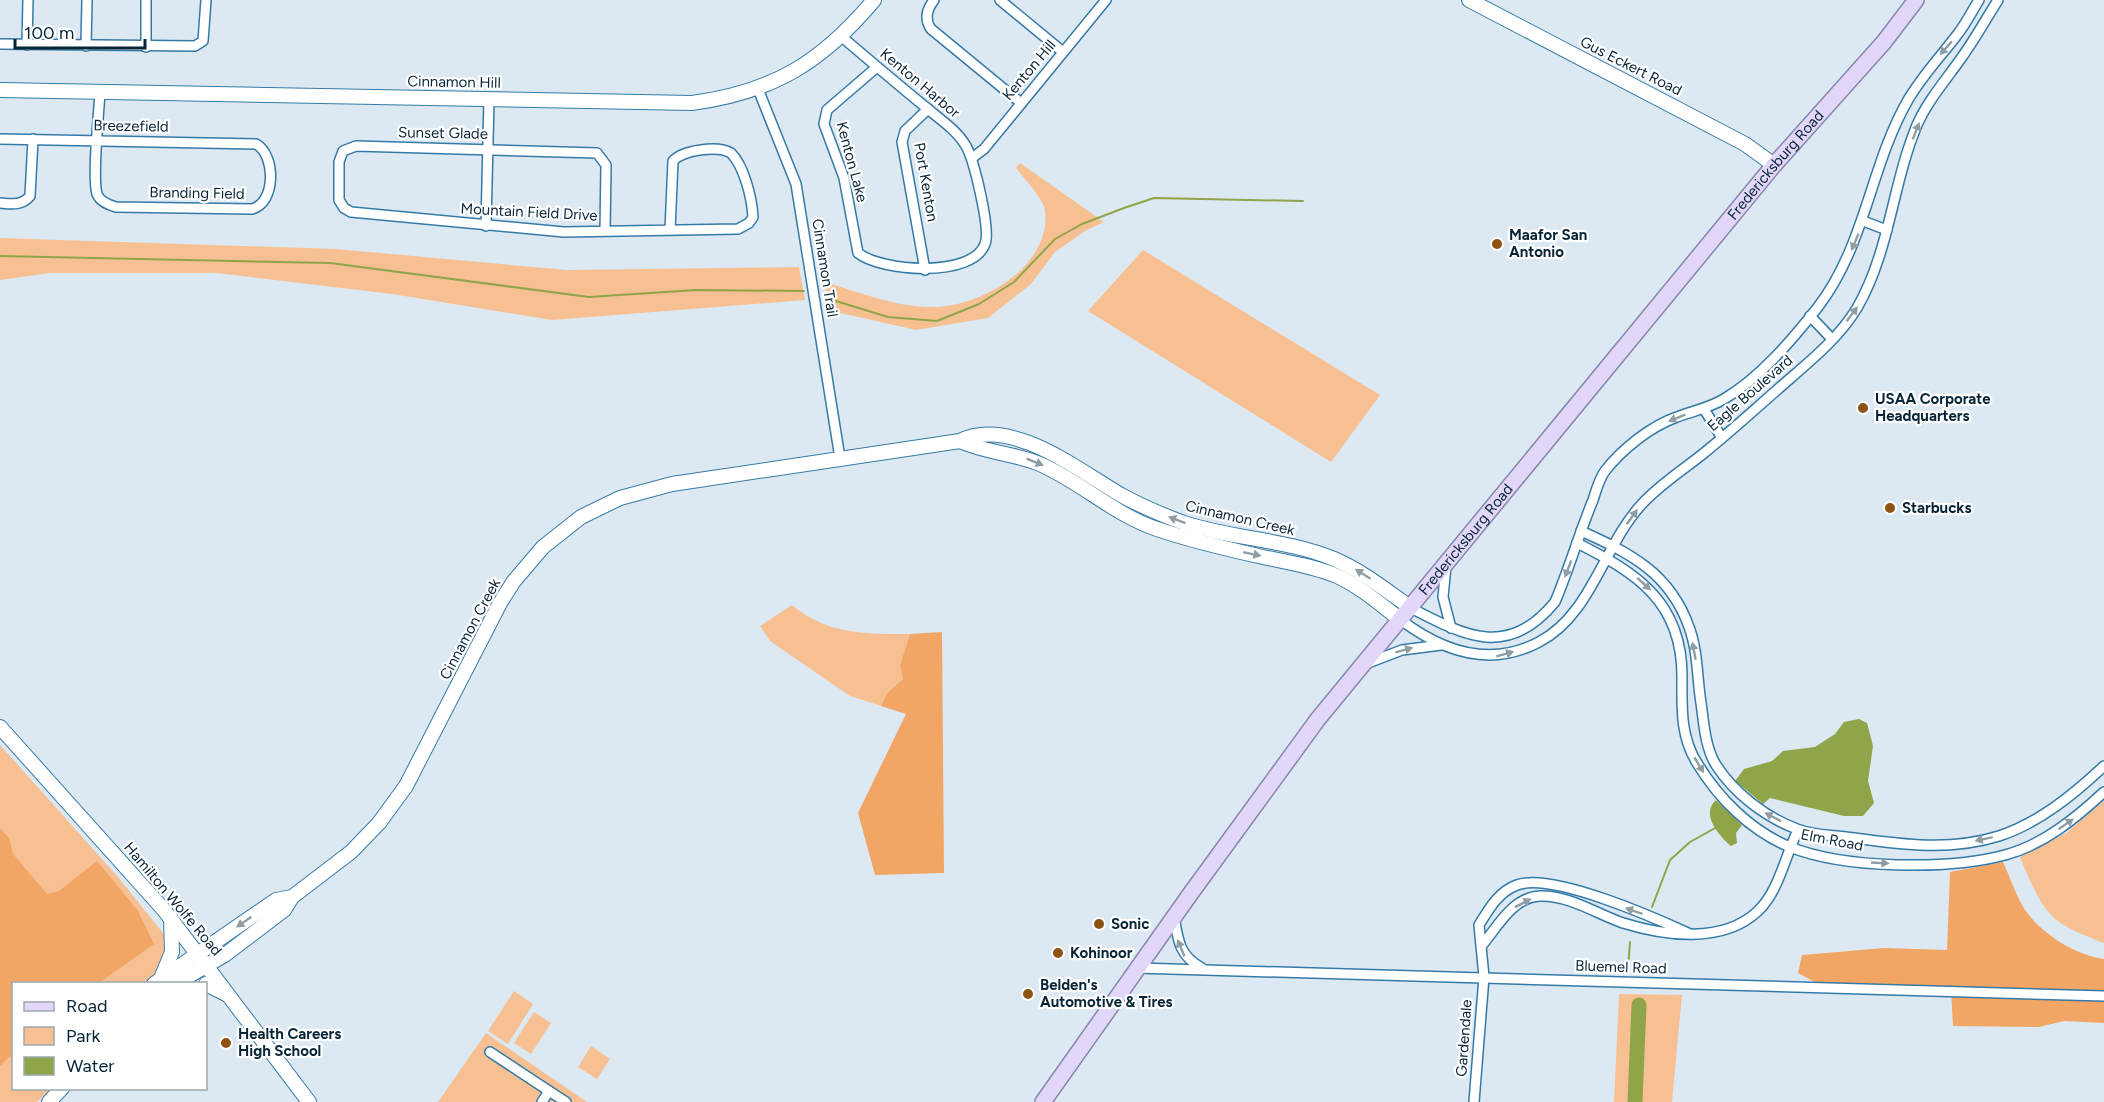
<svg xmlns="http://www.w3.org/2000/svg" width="2104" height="1102" viewBox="0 0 2104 1102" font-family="Figtree,sans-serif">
	<rect width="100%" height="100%" fill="#dce9f3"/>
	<!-- green -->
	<g fill="#f7c093">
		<path d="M1020,163l84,59 -19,9 -30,21 -24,32 -43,34 -72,12 -89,-20 -2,-28c36,11 73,26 112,25 48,-2 115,-43 108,-97 -1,-10 -22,-33 -29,-42z"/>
		<polygon points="0,238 336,249 567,270 799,267 805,300 552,320 392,294 217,273 50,273 0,280"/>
		<polygon points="1143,250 1380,395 1331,462 1088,311"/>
		<path d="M792,605c36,30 74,29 118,29l-10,31 3,14 -16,14 -6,13 -31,-10 -80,-55 -10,-15z"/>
		<path d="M0,745l118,132 45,56c8,20 -3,36 -16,50l-133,1v104l36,1 -13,13h-37z"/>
		<path d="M2104,801v142c-16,-6 -37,-14 -50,-25 -14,-12 -27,-44 -34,-61l46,-24z"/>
		<polygon points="514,991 533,1004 508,1044 488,1031"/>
		<polygon points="1619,994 1682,995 1672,1102 1614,1102"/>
		<polygon points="534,1012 551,1023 531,1054 514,1043"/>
		<polygon points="486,1033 587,1102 438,1102"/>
		<polygon points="591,1046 610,1059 597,1079 578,1067"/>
	</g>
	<!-- forest -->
	<g fill="#f1a665">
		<polygon points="942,632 944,873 875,875 858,813 906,714 881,706 887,693 903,679 900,665 910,634"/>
		<polygon points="0,828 9,838 13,854 47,894 59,891 97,861 138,911 154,944 99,983 14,984 13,1053 0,1066"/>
		<path d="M2003,862c7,15 13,34 22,48 17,24 50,45 79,49v64l-40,-2 -25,6 -86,-1 -2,-37 -133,-5 -20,-11 4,-18 82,-7 63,2 3,-78z"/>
	</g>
	<!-- water -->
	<g fill="#90a549">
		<polygon points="1859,719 1867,723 1873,746 1868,781 1874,803 1863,816 1844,816 1770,798 1763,804 1735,781 1744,769 1772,761 1783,751 1815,747 1835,734 1844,722"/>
		<path d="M1716,800l26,25 -6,8 1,10 -6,3c-12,-10 -31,-32 -15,-46z"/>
	</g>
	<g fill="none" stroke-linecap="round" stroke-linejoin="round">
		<!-- stream -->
		<g stroke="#90a549" stroke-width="2">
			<polyline points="0,256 330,263 589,297 696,290 804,291"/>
			<polyline points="826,298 888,317 937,321 979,304 1014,282 1055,239 1082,224 1124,208 1154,198 1303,201"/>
			<polyline points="1652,907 1670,860 1690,842 1717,827"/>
			<polyline points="1628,968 1630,942"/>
		</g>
		<!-- river -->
		<polyline stroke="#90a549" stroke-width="15" points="1635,1102 1639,1005"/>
		<!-- street casing -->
		<g stroke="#357aa7" stroke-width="12">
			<g id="street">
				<path d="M934,0c-7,9 -10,19 -3,29l90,74"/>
				<polyline points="1000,0 1063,52"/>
				<path d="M842,37c27,23 54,46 81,68 15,13 33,24 43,41 8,14 25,84 19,98 -12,34 -103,28 -127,9l-14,-75 -20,-54 3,-14 50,-43"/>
				<polyline points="0,44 195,46 203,41 206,0"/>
				<polyline points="27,45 28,0"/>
				<polyline points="86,46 87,0"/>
				<polyline points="146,47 146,0"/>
				<polyline points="758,89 796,184 840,458"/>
				<path d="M0,139l256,5c20,11 20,59 -4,65l-136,-2c-7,-2 -16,-5 -19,-13 -5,-18 2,-81 3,-103"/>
				<polyline points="972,158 984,149 1106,0"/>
				<path d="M0,203c11,1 22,3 30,-7l3,-57"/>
				<polyline points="1863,221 1887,230"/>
				<polyline points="486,226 489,99"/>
				<path d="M605,231l1,-66 -9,-12 -241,-7 -13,5 -4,11v38l5,8 7,4 213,20 174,-3 11,-6 4,-6c-1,-19 -9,-51 -22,-64 -13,-8 -48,-3 -58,8l-3,69"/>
				<polyline points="925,270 902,142 905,131 928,109"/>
				<polyline points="1810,316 1832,339"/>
				<polyline points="1704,409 1722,438"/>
				<path d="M1581,531c49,22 89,42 108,96 9,24 8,51 12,76 3,21 4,44 15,62 18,28 49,52 81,64 15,6 33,6 49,8 52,7 102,15 153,-1 40,-13 75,-42 105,-70"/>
				<path d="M1577,543c60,30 105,59 105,133 0,31 -2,60 15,87 22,36 54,68 93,84 55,22 159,23 215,8 38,-10 71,-37 99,-63"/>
				<polyline points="1446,566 1443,597 1451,628"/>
				<path d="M1411,608c54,28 97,51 144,-6 14,-33 24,-68 38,-102 3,-9 6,-21 12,-29 17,-22 46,-45 72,-54 16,-6 32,-9 47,-18 36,-21 68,-59 94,-92 48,-63 52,-141 90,-207 14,-24 33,-44 49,-65 9,-11 15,-24 22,-35"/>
				<path d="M1401,620c41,31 89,48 138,22 52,-27 64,-95 102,-137 18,-20 42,-35 63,-52 25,-20 49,-42 73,-63 28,-25 61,-50 80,-82 33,-57 35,-123 60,-183 11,-25 29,-45 45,-68 13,-18 24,-38 36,-57"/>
				<polyline points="1368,663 1402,650 1441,645"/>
				<path d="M1174,916c4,24 5,40 28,52"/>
				<path d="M1483,944c15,-18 30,-47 57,-48 29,-1 57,18 83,27 42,13 100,21 135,-12 21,-20 27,-55 40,-81"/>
				<polyline points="1137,968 2104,996"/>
				<polyline points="490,1052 549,1091 542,1102"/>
				<polyline points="549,1091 566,1102"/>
				<path d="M1474,1102l10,-125 -5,-52c10,-16 19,-33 38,-40 34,-13 136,32 171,48"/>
			</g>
		</g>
		<!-- secondary casing -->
		<g stroke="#357aa7" stroke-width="16">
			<g id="secondary">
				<polyline points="1469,0 1745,144 1774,165"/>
				<path d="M0,90l692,13c82,-11 130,-41 182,-103"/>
				<path d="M960,441c26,12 55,12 82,24 40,18 73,50 115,64 35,12 70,20 106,28 24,5 51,9 74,19 24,11 44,29 64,44"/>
				<polyline points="0,727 164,910 309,1102"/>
				<polyline points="162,976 172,952 171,918"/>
				<polyline points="154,984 276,900 292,897"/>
				<path d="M175,984l51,-30 58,-44 8,-13 59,-45 28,-29 27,-37 94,-183 14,-22 29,-34 38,-30 39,-19 52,-14 288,-43c51,-25 118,29 161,54 20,11 41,20 63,28 48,16 102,16 150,36 28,12 52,31 77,49"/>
				<polyline points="206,984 228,995"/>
				<polyline points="49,1102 62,1088"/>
			</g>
		</g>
		<!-- primary casing -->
		<g stroke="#8886b2" stroke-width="18">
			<g id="primary">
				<path id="s1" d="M1043,1102l148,-209 127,-174 456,-554 110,-123 32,-42"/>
			</g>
		</g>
		<!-- street -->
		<use href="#street" stroke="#fff" stroke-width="9"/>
		<!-- secondary -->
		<use href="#secondary" stroke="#fff" stroke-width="14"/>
		<!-- primary -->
		<use href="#primary" stroke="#e2d6f9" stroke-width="15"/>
	</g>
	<!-- one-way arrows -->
	<defs><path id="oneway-solid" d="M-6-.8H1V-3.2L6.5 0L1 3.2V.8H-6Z" transform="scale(1.5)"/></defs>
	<g fill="#8f9da5">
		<use href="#oneway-solid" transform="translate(1946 48) rotate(131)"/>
		<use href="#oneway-solid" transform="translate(1916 131) rotate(-69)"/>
		<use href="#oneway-solid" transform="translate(1855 242) rotate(113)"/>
		<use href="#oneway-solid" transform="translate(1852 314) rotate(-53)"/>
		<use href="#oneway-solid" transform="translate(1677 418) rotate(158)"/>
		<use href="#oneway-solid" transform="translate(1035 462) rotate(22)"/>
		<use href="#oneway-solid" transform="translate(1632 517) rotate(-54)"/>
		<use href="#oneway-solid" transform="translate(1177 520) rotate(-159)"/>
		<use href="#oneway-solid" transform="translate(1252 554) rotate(12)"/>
		<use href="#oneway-solid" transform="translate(1568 569) rotate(111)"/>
		<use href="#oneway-solid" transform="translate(1363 574) rotate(-148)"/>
		<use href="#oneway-solid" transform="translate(1644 584) rotate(42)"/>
		<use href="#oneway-solid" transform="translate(1404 650) rotate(-15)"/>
		<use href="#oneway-solid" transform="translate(1694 651) rotate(-101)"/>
		<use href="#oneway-solid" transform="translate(1505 654) rotate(-15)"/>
		<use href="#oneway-solid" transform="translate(1699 765) rotate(59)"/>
		<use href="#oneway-solid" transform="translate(1773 817) rotate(-152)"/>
		<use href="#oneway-solid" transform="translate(2066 824) rotate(-35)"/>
		<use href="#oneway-solid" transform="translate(1984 839) rotate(168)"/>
		<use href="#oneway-solid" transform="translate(1880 863) rotate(3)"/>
		<use href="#oneway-solid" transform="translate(1523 903) rotate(-27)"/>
		<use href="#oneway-solid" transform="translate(1634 911) rotate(-161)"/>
		<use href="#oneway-solid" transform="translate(244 922) rotate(145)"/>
		<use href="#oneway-solid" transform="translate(1181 948) rotate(-113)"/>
	</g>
	<!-- markers -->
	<g fill="#8e5212" stroke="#fff" stroke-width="2">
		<circle cx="1497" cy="244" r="6"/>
		<circle cx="1863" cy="408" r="6"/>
		<circle cx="1890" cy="508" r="6"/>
		<circle cx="1099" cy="924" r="6"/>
		<circle cx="1058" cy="953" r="6"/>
		<circle cx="1028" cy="994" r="6"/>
		<circle cx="226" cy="1043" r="6"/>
	</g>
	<g text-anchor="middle" stroke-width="4.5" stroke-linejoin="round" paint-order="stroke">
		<!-- street labels -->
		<g font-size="15" fill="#072537" stroke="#fff">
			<text transform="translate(1631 66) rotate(27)" y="5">Gus Eckert Road</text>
			<text transform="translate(1029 70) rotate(-50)" y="5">Kenton Hill</text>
			<text transform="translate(454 82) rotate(1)" y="5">Cinnamon Hill</text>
			<text transform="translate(920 83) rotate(40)" y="5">Kenton Harbor</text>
			<text transform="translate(131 126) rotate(1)" y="5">Breezefield</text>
			<text transform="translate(443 133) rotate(1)" y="5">Sunset Glade</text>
			<text transform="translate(852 162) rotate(75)" y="5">Kenton Lake</text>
			<text dy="5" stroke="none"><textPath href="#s1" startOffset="1190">Fredericksburg Road</textPath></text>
			<text transform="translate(926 182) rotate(80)" y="5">Port Kenton</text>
			<text transform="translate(197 193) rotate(1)" y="5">Branding Field</text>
			<text transform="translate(529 212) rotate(3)" y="5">Mountain Field Drive</text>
			<text transform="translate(825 268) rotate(81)" y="5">Cinnamon Trail</text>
			<text transform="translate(1750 393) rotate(-41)" y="5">Eagle Boulevard</text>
			<text transform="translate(1240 518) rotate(13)" y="5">Cinnamon Creek</text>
			<text dy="5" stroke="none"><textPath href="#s1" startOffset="704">Fredericksburg Road</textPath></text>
			<text transform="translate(470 629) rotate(-62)" y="5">Cinnamon Creek</text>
			<text transform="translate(1832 840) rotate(11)" y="5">Elm Road</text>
			<text transform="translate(173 899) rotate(50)" y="5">Hamilton Wolfe Road</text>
			<text transform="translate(1621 967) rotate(2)" y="5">Bluemel Road</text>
			<text transform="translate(1464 1038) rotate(-86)" y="5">Gardendale</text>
		</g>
		<!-- poi labels -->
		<g font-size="15" font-weight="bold" fill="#072537" stroke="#fff" text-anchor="start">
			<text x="1509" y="240">Maafor San<tspan x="1509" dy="17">Antonio</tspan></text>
			<text x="1875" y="404">USAA Corporate<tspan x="1875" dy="17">Headquarters</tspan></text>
			<text x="1902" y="513">Starbucks</text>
			<text x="1111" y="929">Sonic</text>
			<text x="1070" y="958">Kohinoor</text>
			<text x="1040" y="990">Belden's<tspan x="1040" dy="17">Automotive &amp; Tires</tspan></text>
			<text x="238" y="1039">Health Careers<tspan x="238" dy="17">High School</tspan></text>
		</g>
	</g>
	<!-- legend -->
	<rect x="12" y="982" width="195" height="108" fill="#ffffff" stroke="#9ca8af" stroke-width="1.5"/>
	<rect x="24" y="1002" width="30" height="9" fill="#e2d6f9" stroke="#9ca8af" stroke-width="1.5"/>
	<text x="66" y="1012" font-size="18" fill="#072537">Road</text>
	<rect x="24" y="1027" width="30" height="18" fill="#f7c093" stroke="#9ca8af" stroke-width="1.5"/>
	<text x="66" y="1042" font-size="18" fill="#072537">Park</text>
	<rect x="24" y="1057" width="30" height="18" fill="#90a549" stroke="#9ca8af" stroke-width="1.5"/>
	<text x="66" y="1072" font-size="18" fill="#072537">Water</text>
	<!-- scale -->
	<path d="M15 39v9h130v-9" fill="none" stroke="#072537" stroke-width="3"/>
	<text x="24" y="39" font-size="18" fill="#072537" stroke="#ffffff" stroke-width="4.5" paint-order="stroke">100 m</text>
</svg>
